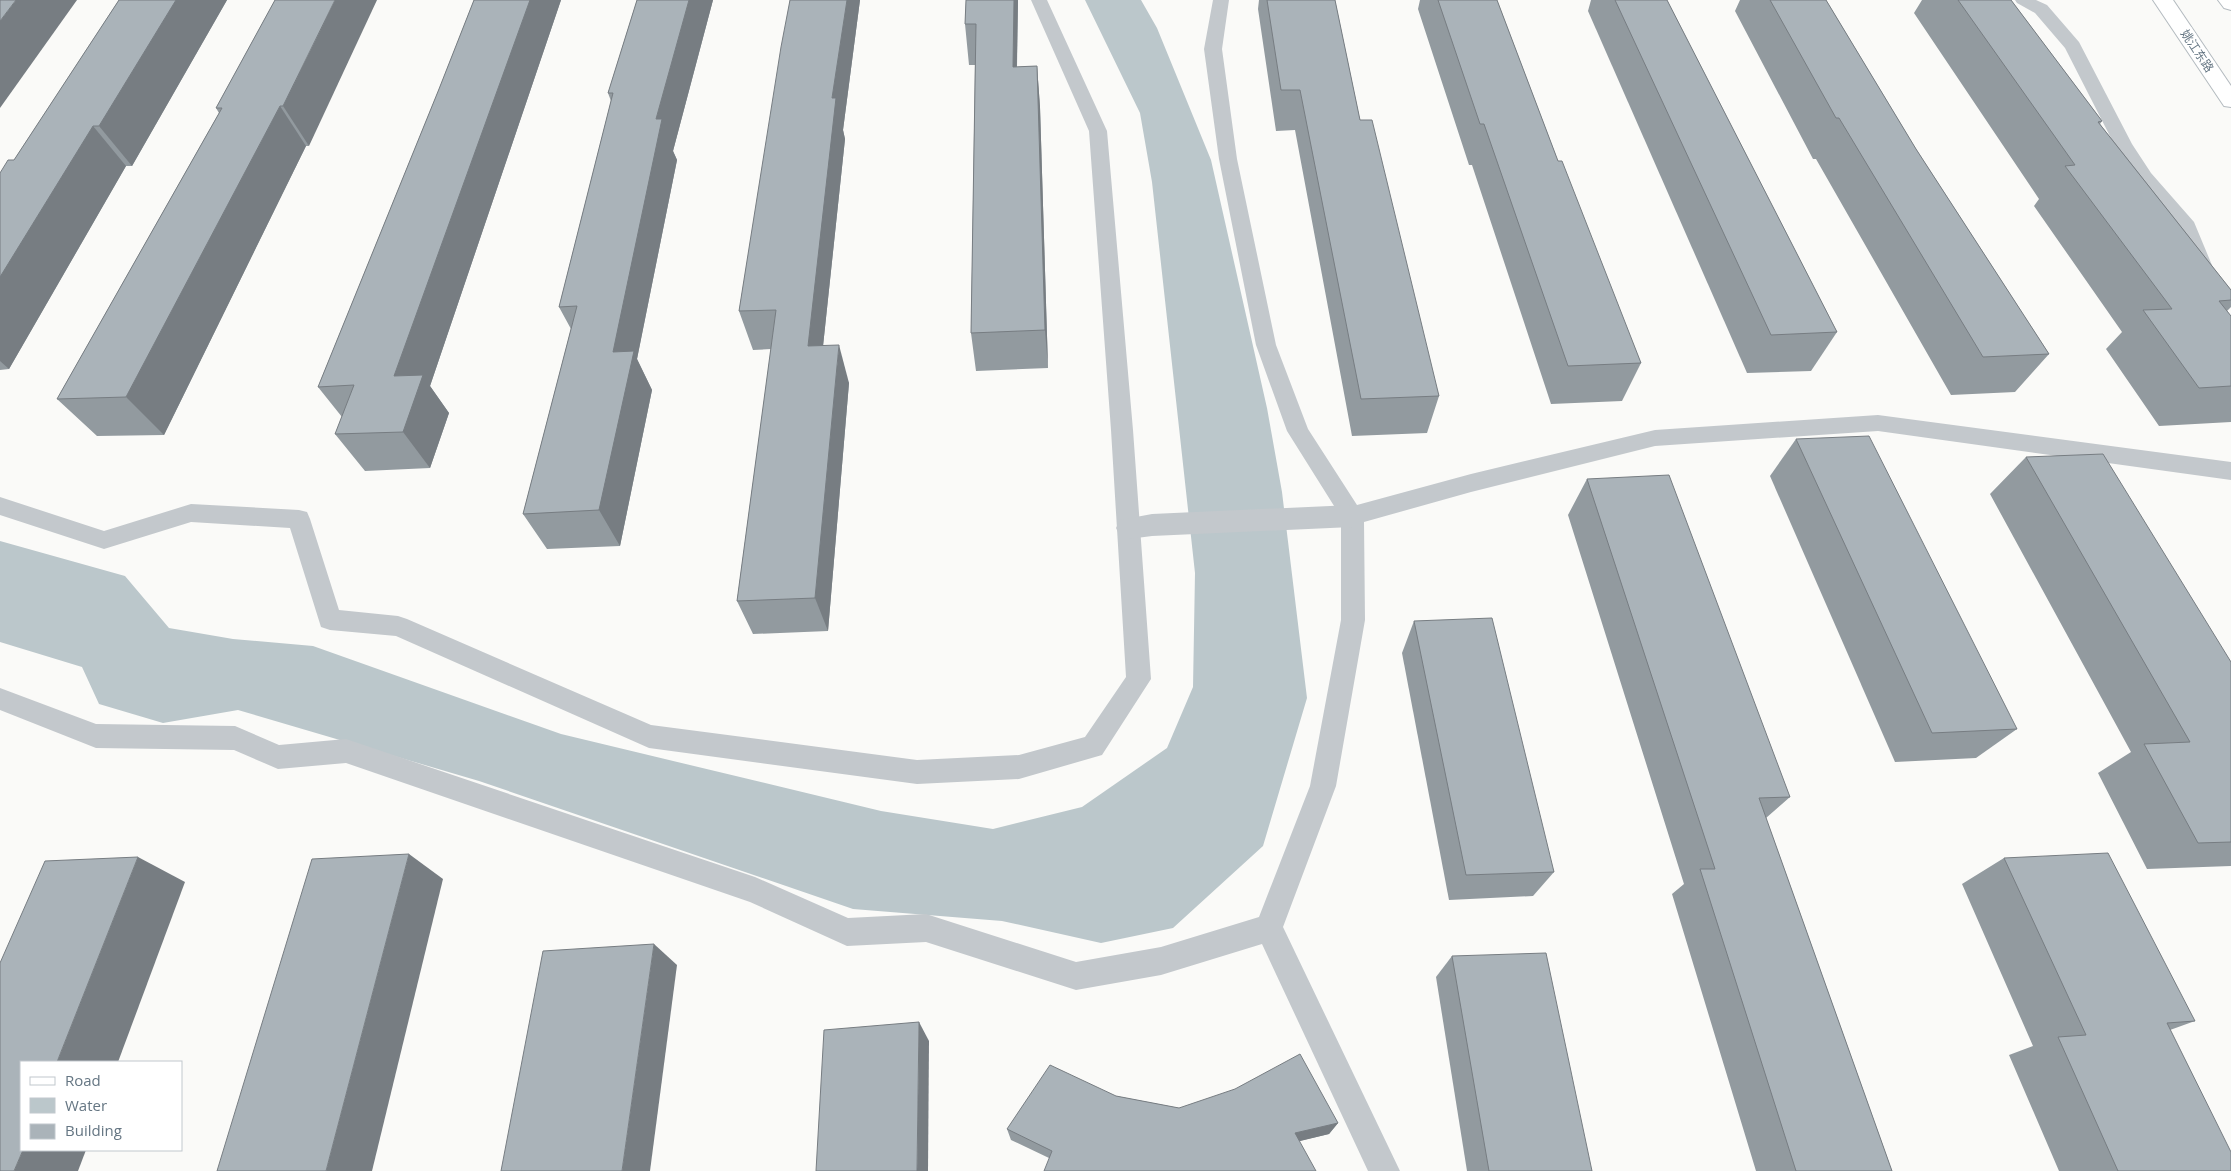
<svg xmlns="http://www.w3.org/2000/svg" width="2231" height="1171" viewBox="0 0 2231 1171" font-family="'Open Sans','Noto Sans SC',sans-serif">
	<rect width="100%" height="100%" fill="#fafaf8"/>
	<!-- water -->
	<polygon fill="#bbc7cb" points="1085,0 1141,0 1157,28 1211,160 1267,408 1282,492 1307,698 1263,846 1173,928 1101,943 1002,921 853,909 479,781 238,710 163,723 99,704 82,667 0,642 0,541 125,576 169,628 233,639 313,646 561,734 881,811 993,829 1082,807 1167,748 1193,687 1195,573 1152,182 1140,113"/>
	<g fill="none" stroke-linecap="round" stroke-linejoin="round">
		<!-- secondary casing -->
		<g stroke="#b3babf" stroke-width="2">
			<g id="secondary">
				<polygon points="2153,0 2173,0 2231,86 2231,107 2224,106"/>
				<polygon points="2218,0 2231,0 2231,10 2224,8"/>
			</g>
		</g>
		<!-- lane -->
		<g fill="#c3c8cc" fill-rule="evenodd">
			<polygon points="1031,0 1047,0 1107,131 1133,430 1151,679 1102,755 1019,779 917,784 649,748 396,636 330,630 321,627 290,528 191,522 104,549 0,515 0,497 104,531 191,504 299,510 307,512 310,519 339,610 398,616 407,619 651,725 917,760 1019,755 1085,737 1126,677 1111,430 1089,131"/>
			<polygon points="1213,0 1229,0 1222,49 1237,159 1276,345 1308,429 1357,505 1471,474 1655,430 1878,415 2231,462 2231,480 1878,431 1655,446 1471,492 1364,522 1365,620 1336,786 1283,927 1400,1171 1368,1171 1262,944 1161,975 1076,990 926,942 847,946 750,902 346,763 278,769 234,750 96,748 0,710 0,688 96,724 235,726 279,745 346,739 755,877 848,918 926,914 1076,962 1161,947 1259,917 1310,786 1341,620 1341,517 1287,431 1256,345 1219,159 1204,49"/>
			<polygon points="2015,0 2036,0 2047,5 2079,42 2132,144 2151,173 2194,222 2214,270 2211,275 2204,277 2197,275 2175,225 2137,181 2114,144 2065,48 2035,13 2017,3"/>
		</g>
		<!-- street -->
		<polygon fill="#c3c8cc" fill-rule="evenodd" points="1352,505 1361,508 1365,516 1361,524 1352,527 1152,536 1129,539 1120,536 1116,528 1120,520 1152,514"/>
		<!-- secondary -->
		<use href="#secondary" fill="#fff" fill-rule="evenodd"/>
	</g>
	<!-- wall -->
	<g fill="#929a9f">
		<polygon points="119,0 227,0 132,166 126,166 9,369 0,370 0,173 14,160"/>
		<polygon points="275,0 309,146 306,146 164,435 97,436 57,399 219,113 216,108"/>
		<polygon points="474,0 561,0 430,386 449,413 430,468 365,471 335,434 342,417 318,387 439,89"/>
		<polygon points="637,0 713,0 673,151 677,160 637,359 652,390 620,546 547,549 523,514 571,329 559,307 611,101 608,93"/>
		<polygon points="790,0 860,0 843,130 845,139 823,346 849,383 828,631 753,634 737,601 771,349 753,350 739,311"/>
		<polygon points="966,0 1018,0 1017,67 1037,66 1040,107 1048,368 976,371 971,333 975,65 969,65 965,24"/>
		<polygon points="1259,0 1335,0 1360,120 1439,396 1427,433 1352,436 1295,130 1276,131 1258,9"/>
		<polygon points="1420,0 1497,0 1558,161 1641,363 1622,401 1551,404 1472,165 1469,165 1418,9"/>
		<polygon points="1591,0 1667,0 1837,332 1811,371 1747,373 1588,11"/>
		<polygon points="1740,0 1826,0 1916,149 2049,354 2015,392 1951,395 1816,159 1813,159 1735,11"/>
		<polygon points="1922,0 2011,0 2102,121 2100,124 2231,290 2231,307 2227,311 2231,316 2231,422 2159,426 2106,349 2122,332 2034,206 2039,199 1914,13"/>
		<polygon points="1796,439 2017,729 1976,758 1895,762 1770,476"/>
		<polygon points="2026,457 2231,662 2231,866 2147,869 2098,773 2131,752 1990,494"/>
		<polygon points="1587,479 1790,797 1766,818 1892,1171 1756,1171 1672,894 1684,884 1568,515"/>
		<polygon points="1414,621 1554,872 1533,896 1449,900 1402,653"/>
		<polygon points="2004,858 2195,1021 2170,1030 2231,1171 2059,1171 2009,1055 2033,1046 1962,884"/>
		<polygon points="1452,956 1592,1171 1467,1171 1436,977"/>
		<polygon points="1116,1096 1179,1108 1338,1123 1329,1134 1299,1141 1049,1158 1011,1140 1007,1129"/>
	</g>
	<!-- shaded-wall -->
	<g fill="#777d82">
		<polygon points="16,0 77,0 0,108 0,21"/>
		<polygon points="176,0 227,0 132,166 99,126"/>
		<polygon points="335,0 377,0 309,146 283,106"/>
		<polygon points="530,0 561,0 430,386 449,413 430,468 403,432 394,376"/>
		<polygon points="689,0 713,0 673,151 677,160 637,359 652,390 620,546 599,510 613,352 656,119"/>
		<polygon points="847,0 860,0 843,130 845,139 819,384 808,346 832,98"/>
		<polygon points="1014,0 1018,0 1018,1 1016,108 1013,67"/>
		<polygon points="1037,66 1040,107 1048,368 1045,330"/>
		<polygon points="280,106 306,146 164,435 126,397"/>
		<polygon points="93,126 126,166 9,369 0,361 0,277"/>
		<polygon points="839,345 849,383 828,631 815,598"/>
		<polygon points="409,854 443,879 372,1171 326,1171"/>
		<polygon points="138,857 185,882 118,1062 57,1062"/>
		<polygon points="654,944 677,965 650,1171 622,1171"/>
		<polygon points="919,1022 929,1041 928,1171 917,1171"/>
		<polygon points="1338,1123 1329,1134 1288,1144 1295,1133"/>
		<polygon points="23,1150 86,1150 78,1171 14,1171"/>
	</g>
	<!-- building -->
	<g fill="#aab3b9" stroke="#777d82">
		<polygon points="0,0 16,0 0,21"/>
		<polygon points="119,0 176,0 99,126 93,126 0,277 0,173 8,160 14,160"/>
		<polygon points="275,0 335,0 283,106 280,106 126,397 57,399 222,108 216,108"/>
		<polygon points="474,0 530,0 394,376 423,375 403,432 335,434 354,385 318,387 439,89"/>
		<polygon points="637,0 689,0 656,119 662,119 613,352 634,351 599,510 523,514 577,306 559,307 613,93 608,93"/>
		<polygon points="790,0 847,0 832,98 836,98 808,346 839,345 815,598 737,601 776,310 739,311 781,47"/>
		<polygon points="966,0 1014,0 1013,67 1037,66 1045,330 971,333 976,24 965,24"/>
		<polygon points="1267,0 1335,0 1360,120 1372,120 1439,396 1361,399 1300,90 1281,90"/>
		<polygon points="1438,0 1497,0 1558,161 1562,161 1641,363 1568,366 1484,124 1480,124"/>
		<polygon points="1615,0 1667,0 1837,332 1771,335"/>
		<polygon points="1770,0 1826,0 1916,149 2049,354 1983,357 1839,118 1836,118"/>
		<polygon points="1958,0 2011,0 2102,121 2098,122 2231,290 2231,300 2219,301 2231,316 2231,386 2199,388 2143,310 2172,309 2065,166 2075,165"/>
		<polygon points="1869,436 2017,729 1932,733 1796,439"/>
		<polygon points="2103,454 2231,662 2231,842 2198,843 2144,744 2190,742 2026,457"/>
		<polygon points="1669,475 1790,797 1759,798 1892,1171 1796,1171 1700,869 1715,869 1587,479"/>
		<polygon points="1492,618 1554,872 1466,875 1414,621"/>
		<polygon points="2108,853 2195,1021 2167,1023 2231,1152 2231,1171 2118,1171 2058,1037 2086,1035 2004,858"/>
		<polygon points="409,854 326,1171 217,1171 312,859"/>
		<polygon points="138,857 57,1062 21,1062 21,1150 23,1150 14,1171 0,1171 0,963 45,861"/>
		<polygon points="654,944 622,1171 501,1171 543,951"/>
		<polygon points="1546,953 1592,1171 1489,1171 1452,956"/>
		<polygon points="919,1022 917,1171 816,1171 824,1030"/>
		<polygon points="1300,1054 1338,1123 1295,1133 1316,1171 1044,1171 1052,1151 1007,1129 1050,1065 1116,1096 1179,1108 1235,1089"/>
	</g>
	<g text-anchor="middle" stroke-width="5" stroke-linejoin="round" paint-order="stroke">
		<!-- far-street labels -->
		<g font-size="12" fill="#657683" stroke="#fff">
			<text transform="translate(2197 51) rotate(56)" y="4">姚江东路</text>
		</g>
	</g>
	<!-- legend -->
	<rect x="20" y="1061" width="162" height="90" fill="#ffffff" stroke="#c1c8cd"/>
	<rect x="30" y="1077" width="25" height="8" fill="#ffffff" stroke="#c1c8cd"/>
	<text x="65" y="1086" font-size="15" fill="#657683">Road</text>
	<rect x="30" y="1098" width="25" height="15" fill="#bbc7cb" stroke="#c1c8cd"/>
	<text x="65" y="1111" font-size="15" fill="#657683">Water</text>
	<rect x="30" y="1124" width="25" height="15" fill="#aab3b9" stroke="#c1c8cd"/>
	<text x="65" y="1136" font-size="15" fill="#657683">Building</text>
</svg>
